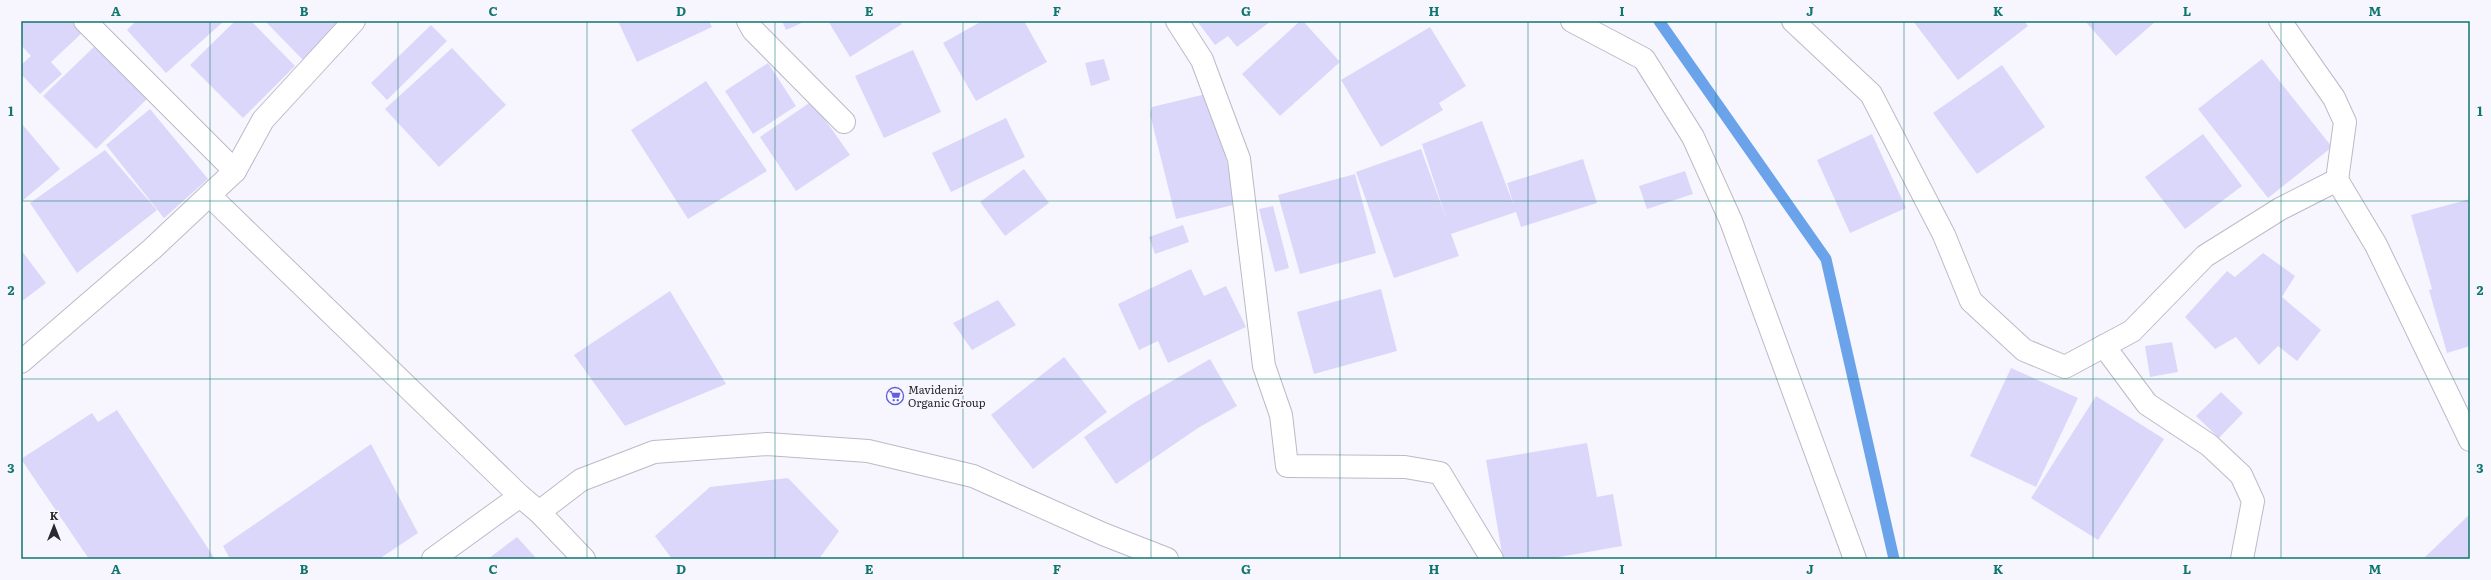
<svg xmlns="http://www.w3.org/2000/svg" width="2491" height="580" viewBox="0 0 2491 580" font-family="Literata,serif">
	<rect width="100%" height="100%" fill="#f7f6ff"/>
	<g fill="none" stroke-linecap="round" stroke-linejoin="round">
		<!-- stream -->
		<polyline stroke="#6ba3eb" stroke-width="11" points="1659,21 1826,259 1894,559"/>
	</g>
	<!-- building -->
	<g fill="#dbd7fa">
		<polygon points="21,21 73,21 83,32 51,62 62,74 40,94 21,74 21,65 31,56 21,45"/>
		<polygon points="136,21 224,21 166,73 127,30"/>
		<polygon points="235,21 251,21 295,66 243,118 190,65"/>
		<polygon points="265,21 344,21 303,60"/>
		<polygon points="618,21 709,21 712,27 637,62"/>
		<polygon points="782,21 806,21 786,30"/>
		<polygon points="828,21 899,21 902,24 850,57"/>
		<polygon points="982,21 1024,21 1047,62 976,101 943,43"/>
		<polygon points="1197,21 1271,21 1237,47 1228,36 1215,45"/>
		<polygon points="1300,21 1303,21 1340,62 1280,116 1242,74"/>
		<polygon points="1913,21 2024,21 2028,26 1958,80"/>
		<polygon points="2085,21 2156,21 2116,56"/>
		<polygon points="431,25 447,41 387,100 371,83"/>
		<polygon points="1430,27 1466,86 1439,103 1443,110 1381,147 1341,80"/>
		<polygon points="97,44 149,97 96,149 43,96"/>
		<polygon points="452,48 506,105 439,167 385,109"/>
		<polygon points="913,50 941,112 884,138 855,76"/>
		<polygon points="1104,59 1110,80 1091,86 1085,63"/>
		<polygon points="2262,59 2332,147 2268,198 2198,109"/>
		<polygon points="768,63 796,106 753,134 725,91"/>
		<polygon points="2002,65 2045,127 1977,174 1933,113"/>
		<polygon points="706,81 767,171 688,219 631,130"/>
		<polygon points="1210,93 1237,204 1176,219 1150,114 1152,107"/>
		<polygon points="812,101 850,155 796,191 760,137"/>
		<polygon points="150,109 208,179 164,218 106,145"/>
		<polygon points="1006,118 1025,157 951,192 932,153"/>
		<polygon points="1482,121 1514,206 1507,183 1583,159 1597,203 1521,227 1516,212 1451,234 1459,256 1394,278 1356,172 1421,149 1446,218 1422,144"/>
		<polygon points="22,124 60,169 21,202 21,125"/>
		<polygon points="1872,134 1906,208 1850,233 1817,160"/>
		<polygon points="2203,134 2242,186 2185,229 2145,177"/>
		<polygon points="105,150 157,210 77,273 30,203"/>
		<polygon points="1024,169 1049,203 1005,236 980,202"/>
		<polygon points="1685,171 1693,194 1647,209 1639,186"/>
		<polygon points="1355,174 1376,253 1300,274 1278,195"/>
		<polygon points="2470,199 2470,346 2447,353 2429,290 2432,289 2411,215"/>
		<polygon points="1273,206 1289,268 1275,272 1259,209"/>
		<polygon points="1183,225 1189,242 1155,254 1149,237"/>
		<polygon points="21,250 46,283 21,302"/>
		<polygon points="2263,253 2295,276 2282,297 2321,330 2297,361 2278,346 2259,365 2236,337 2215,349 2185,317 2227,271 2235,277"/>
		<polygon points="1191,269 1204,296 1226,286 1246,327 1168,363 1158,341 1139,350 1118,304"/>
		<polygon points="1381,289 1397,351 1314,374 1297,312"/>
		<polygon points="670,291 726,384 625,426 574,355"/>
		<polygon points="998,300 1016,325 972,350 953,323"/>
		<polygon points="2172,342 2178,372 2150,377 2145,346"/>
		<polygon points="1064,357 1107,412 1033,469 991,415"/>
		<polygon points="1210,359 1237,406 1198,428 1116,484 1084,437 1134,403"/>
		<polygon points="2011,368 2078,398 2036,487 1970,456"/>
		<polygon points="2221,392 2243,413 2219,438 2196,416"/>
		<polygon points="2096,396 2164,439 2098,540 2031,498"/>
		<polygon points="117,410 215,559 89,559 21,459 92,413 98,422"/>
		<polygon points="1587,443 1597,497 1613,494 1622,546 1548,559 1503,559 1486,460"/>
		<polygon points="371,444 418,533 379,559 230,559 223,546"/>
		<polygon points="788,478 839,531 819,559 672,559 655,536 710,487"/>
		<polygon points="2470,514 2470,559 2423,559"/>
		<polygon points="517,537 537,559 488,559"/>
	</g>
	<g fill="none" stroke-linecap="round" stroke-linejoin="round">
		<!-- minor casing -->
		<g stroke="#bcbac7" stroke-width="24">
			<g id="minor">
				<polyline points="85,21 235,171"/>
				<polyline points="748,21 753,30 844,122"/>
				<polyline points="1177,21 1202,60 1239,159 1264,366 1281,415 1287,466 1405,467 1440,473 1492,559"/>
				<polyline points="1572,21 1644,59 1693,137 1731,221 1855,559"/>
				<polyline points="1793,21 1871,94 1944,235 1971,301 2024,350 2065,367 2132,331 2205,256 2280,209 2337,180 2345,122 2334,98 2280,21"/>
				<polyline points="2337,180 2376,245 2470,440"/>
				<polyline points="210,196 520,496 539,512 584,559"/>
				<polyline points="2104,346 2147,404 2209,445 2241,475 2253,501 2242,559"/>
				<polyline points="21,362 152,249 235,171 263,120 354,21"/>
				<polyline points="539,512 581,480 654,452 767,444 868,451 973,476 1103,534 1167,559"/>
				<polyline points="433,559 520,496"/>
			</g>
		</g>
		<!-- minor -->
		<use href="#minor" stroke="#fff" stroke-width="22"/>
	</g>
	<!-- grid -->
	<path fill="none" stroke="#0f766e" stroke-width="1" stroke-opacity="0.55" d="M210,21v538M398,21v538M587,21v538M775,21v538M963,21v538M1151,21v538M1340,21v538M1528,21v538M1716,21v538M1904,21v538M2093,21v538M2281,21v538M21,201h2449M21,379h2449"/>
	<!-- icons -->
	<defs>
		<g id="supermarket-ring" transform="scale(0.9)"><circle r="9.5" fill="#f7f6ff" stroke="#635fd8" stroke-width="1.5"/><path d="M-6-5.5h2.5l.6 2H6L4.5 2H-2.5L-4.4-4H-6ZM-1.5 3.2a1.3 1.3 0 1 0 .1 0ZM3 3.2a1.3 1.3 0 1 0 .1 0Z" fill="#635fd8"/></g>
	</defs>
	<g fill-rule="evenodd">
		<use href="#supermarket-ring" x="895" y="396"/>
	</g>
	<g text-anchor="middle" stroke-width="3" stroke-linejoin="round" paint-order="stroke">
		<!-- poi labels -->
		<g font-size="11" fill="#2a292e" stroke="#f7f6ff" text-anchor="start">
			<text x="908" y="394">Mavideniz<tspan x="908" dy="13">Organic Group</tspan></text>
		</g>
	</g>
	<!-- border -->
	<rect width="2491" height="580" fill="none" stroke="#f7f6ff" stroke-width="44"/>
	<!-- north arrow -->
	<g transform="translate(54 526)" stroke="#f7f6ff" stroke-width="3" paint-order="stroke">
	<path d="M0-3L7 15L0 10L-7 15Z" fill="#2a292e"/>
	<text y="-6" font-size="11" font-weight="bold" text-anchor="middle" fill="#2a292e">K</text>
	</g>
	<rect x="22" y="22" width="2447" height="536" fill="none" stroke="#0f766e" stroke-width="1.5"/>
	<g font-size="13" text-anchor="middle" font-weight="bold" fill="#0f766e">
		<text x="116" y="16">A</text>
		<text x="304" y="16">B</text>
		<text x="493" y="16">C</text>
		<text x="681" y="16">D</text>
		<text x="869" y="16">E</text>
		<text x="1057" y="16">F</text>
		<text x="1246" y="16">G</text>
		<text x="1434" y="16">H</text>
		<text x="1622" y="16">I</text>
		<text x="1810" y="16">J</text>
		<text x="1998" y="16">K</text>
		<text x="2187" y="16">L</text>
		<text x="2375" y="16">M</text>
		<text x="11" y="116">1</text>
		<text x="2480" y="116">1</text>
		<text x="11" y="295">2</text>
		<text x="2480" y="295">2</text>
		<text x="11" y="473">3</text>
		<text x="2480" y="473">3</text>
		<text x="116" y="574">A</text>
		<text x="304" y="574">B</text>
		<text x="493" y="574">C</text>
		<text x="681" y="574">D</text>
		<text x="869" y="574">E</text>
		<text x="1057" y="574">F</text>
		<text x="1246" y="574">G</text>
		<text x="1434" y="574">H</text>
		<text x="1622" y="574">I</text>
		<text x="1810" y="574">J</text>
		<text x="1998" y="574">K</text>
		<text x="2187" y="574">L</text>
		<text x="2375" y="574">M</text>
	</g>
</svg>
